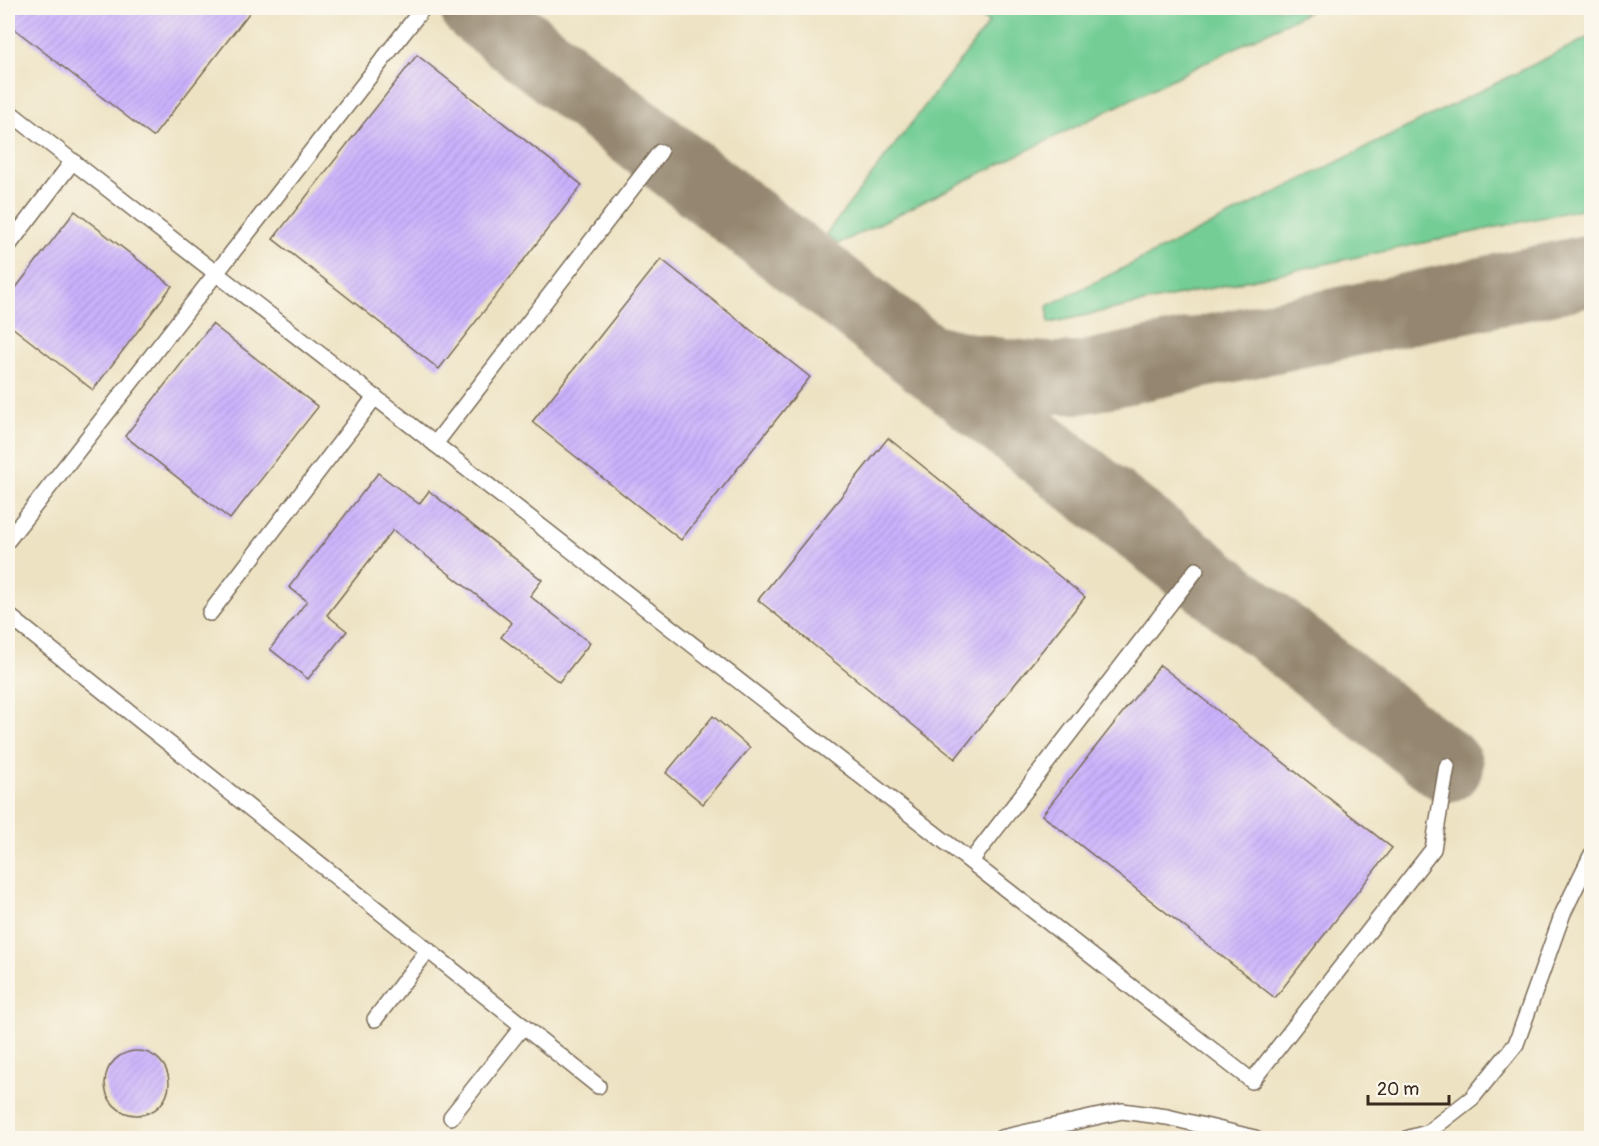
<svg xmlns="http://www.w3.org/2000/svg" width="1599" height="1146" viewBox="0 0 1599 1146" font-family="Pangolin,sans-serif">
	<defs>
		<pattern id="building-hatch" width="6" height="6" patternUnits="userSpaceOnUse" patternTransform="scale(1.5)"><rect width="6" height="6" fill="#cab1fd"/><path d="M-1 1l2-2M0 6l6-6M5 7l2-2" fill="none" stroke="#ae98d8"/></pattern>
	</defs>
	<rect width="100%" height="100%" fill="#fbf7ec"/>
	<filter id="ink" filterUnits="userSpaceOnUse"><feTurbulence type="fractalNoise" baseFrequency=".0167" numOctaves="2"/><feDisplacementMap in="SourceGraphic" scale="12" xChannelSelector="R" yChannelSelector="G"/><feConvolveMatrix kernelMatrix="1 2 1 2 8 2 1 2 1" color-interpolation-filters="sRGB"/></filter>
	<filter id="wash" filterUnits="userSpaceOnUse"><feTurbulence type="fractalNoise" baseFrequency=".008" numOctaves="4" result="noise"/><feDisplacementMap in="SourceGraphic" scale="24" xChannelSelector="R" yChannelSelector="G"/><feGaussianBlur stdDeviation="1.35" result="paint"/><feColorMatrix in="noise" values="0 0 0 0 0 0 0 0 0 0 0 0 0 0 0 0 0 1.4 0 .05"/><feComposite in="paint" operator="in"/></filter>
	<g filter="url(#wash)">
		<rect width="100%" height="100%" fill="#ede2c2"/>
		<!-- green -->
		<g fill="#73cd95" stroke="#577c5a" stroke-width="1.5">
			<polygon points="969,8 1316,8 838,244 826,234 989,23"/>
			<polygon points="1591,36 1591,207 1049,323 1047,306"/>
		</g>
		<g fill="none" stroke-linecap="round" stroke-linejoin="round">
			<!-- taxiway -->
			<g stroke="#948670" stroke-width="72">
				<polyline points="476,8 1447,766"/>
				<path d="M936,361c49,13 94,18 144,17l512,-108"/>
			</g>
		</g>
		<g id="blocks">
			<!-- building -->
			<g fill="url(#building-hatch)">
				<polygon points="8,8 253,8 153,137 8,24"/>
				<polygon points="417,55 582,185 439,369 273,239"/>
				<polygon points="75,211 172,286 93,390 8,324 8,298"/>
				<polygon points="661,259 810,377 681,540 532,422"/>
				<polygon points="212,324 318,407 230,519 125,436"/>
				<polygon points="888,438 1085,597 955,759 758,600"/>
				<polygon points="378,473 419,504 429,491 542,580 530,596 590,643 559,682 501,637 512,623 393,530 327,615 347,631 308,679 270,649 307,601 289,587"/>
				<polygon points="1160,665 1392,848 1275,998 1042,815"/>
				<polygon points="713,716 750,748 703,804 666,773"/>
				<circle cx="137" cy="1083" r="32"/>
			</g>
		</g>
	</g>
	<g filter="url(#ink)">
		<use href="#blocks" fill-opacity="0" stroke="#796a57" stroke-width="1.5"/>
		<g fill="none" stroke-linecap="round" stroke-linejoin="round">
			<!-- service casing -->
			<g stroke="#796a57" stroke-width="18">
				<g id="service">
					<polyline points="8,111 1252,1081 1433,849 1447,766"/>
					<polyline points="8,246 73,161"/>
					<polyline points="435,444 660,152"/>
					<polyline points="8,540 423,8"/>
					<polyline points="210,613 375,397"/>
					<polyline points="8,615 598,1086"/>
					<polyline points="971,861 1196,570"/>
					<polyline points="375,1019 428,950"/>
					<polyline points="451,1117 523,1026"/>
					<polyline points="1001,1138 1122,1111 1167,1117 1255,1138"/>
					<polyline points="1409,1138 1427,1133 1472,1098 1516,1044 1563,913 1592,854"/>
				</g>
			</g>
			<!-- service -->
			<use href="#service" stroke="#fff" stroke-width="15"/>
		</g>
	</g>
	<!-- margin -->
	<rect width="1599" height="1146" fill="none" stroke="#fbf7ec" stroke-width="30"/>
	<!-- scale -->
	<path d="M1368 1095v9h81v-9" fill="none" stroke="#3b2a1e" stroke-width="3"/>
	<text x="1377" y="1095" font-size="18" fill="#3b2a1e" stroke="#fbf7ec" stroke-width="4.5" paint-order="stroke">20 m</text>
</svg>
